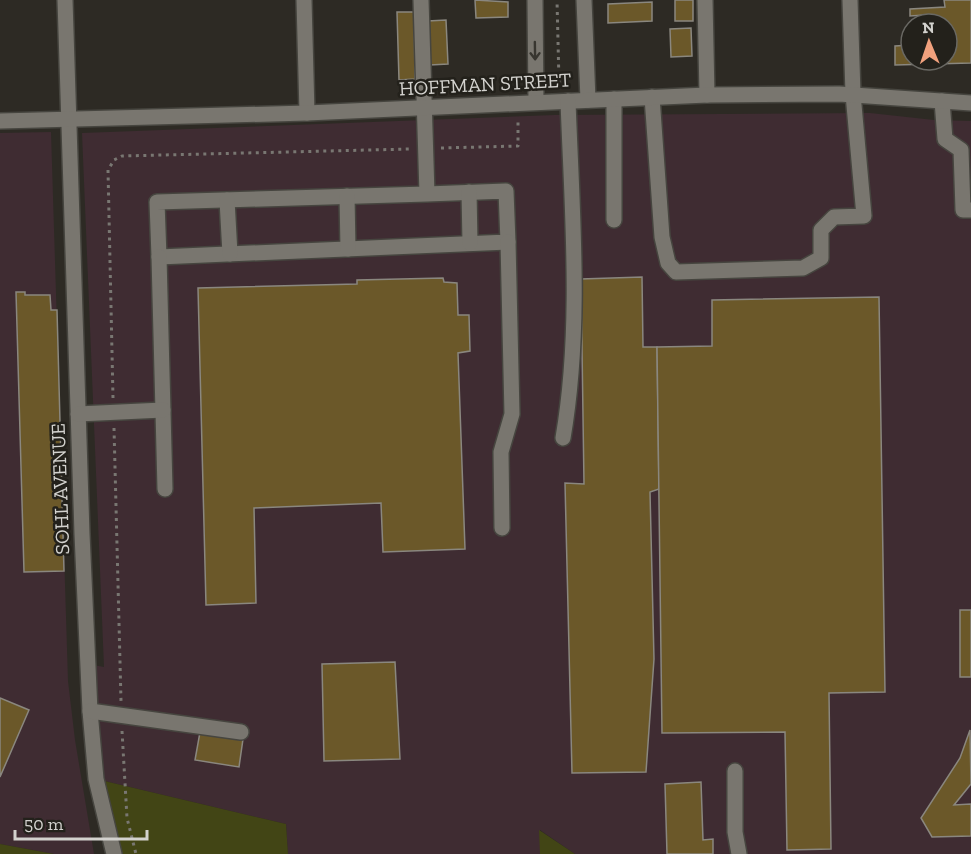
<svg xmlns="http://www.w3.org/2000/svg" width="971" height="854" viewBox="0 0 971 854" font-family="'Zilla Slab',serif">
	<rect width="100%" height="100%" fill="#2d2a24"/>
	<!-- industrial -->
	<g fill="#3f2c32">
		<polygon points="870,113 934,120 971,121 971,854 575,854 540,830 540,854 288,854 286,824 96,779 88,664 104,667 82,133 555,115"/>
		<polygon points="51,132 68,681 75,740 94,854 54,854 0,844 0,133"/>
	</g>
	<!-- green -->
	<g fill="#424515">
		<polygon points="96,779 286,824 288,854 114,854"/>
		<polygon points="539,830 575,854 540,854"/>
		<polygon points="0,844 54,854 0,854"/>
	</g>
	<!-- building -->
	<g fill="#6b5829" stroke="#8a877f" stroke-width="1.5">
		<polygon points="475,0 508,2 508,17 476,18"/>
		<rect x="675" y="0" width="18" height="21"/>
		<polygon points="944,0 971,0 971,63 895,65 895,46 911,45 911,60 947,60 947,24 924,24 924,15 910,16 910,9 945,7"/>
		<polygon points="652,2 652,21 608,23 608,4"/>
		<polygon points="397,12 414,12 415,79 399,80"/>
		<polygon points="446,20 448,64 430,65 428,21"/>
		<polygon points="691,28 692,56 671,57 670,29"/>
		<polygon points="642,277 643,347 657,347 659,489 650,492 654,659 646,772 572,773 565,483 584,484 581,279"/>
		<polygon points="443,278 444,282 457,283 458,315 469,315 470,351 458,353 465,549 383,552 381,503 254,508 256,603 206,605 198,288 357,284 357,280"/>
		<polygon points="16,292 25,292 25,295 50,295 51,310 57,310 64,571 24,572"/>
		<polygon points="879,297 885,692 829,693 831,849 787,850 785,732 662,733 657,347 712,346 712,300"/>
		<rect x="960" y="610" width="11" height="67"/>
		<polygon points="395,662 400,759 324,761 322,664"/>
		<polygon points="0,698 29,710 0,777"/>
		<polygon points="970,730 971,784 954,805 971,804 971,836 932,837 921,818 960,758"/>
		<polygon points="200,732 243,739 239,767 195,760"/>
		<polygon points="701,782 703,840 713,839 713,854 667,854 665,784"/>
	</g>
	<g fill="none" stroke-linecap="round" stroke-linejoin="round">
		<!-- minor casing -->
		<g stroke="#46453f" stroke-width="18">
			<g id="minor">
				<polyline points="65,0 82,534 90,711 96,779 114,854"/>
				<polyline points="304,0 307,113"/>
				<polyline points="421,0 427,194 157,202 159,257 508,242 506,191 427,194"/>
				<polyline points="535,0 536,102"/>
				<polyline points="584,0 588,100"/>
				<polyline points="705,0 707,95"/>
				<polyline points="652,97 662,237 668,263 676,272 803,268 821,258 821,230 834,217 864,216 853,94 850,0"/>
				<polyline points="614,99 614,220"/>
				<polyline points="942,101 945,139 961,150 963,210 971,210"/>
				<polyline points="0,121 307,113 707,95 839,94 971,103"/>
				<polyline points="469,192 470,243"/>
				<polyline points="347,196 348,249"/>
				<polyline points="227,200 230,254"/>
				<polyline points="159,257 165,489"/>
				<polyline points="78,414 163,410"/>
				<path d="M563,438c19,-111 9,-225 5,-337"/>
				<polyline points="502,528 501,452 512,414 508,242"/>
				<polyline points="90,711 241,732"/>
				<polyline points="735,771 735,832 739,854"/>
			</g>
		</g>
		<!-- path -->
		<g stroke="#797772" stroke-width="3" stroke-dasharray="3 4.5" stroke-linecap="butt">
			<polyline points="551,82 559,82 557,0"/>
			<polyline points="441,148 518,146 518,119"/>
			<polyline points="113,398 108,170 114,160 122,156 410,149"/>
			<polyline points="114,428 121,701"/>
			<polyline points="122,731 127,818 136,854"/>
		</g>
		<!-- minor -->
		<use href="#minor" stroke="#79766f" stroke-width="15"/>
	</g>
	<!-- one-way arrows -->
	<defs><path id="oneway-shaft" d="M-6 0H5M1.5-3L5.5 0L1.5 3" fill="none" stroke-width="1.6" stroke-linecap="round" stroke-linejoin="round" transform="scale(1.5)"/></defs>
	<use stroke="#383630" href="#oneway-shaft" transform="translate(535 51) rotate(89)"/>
	<g text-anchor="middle" stroke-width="5" stroke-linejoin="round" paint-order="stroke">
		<!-- street labels -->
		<g font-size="20" fill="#d3d2ce" stroke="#23211b">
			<text transform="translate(485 84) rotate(-3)" y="7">HOFFMAN STREET</text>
			<text transform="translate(60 489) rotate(-92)" y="7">SOHL AVENUE</text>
		</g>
	</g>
	<!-- north arrow -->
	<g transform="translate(929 42) rotate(358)"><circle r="28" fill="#23211b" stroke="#696863" stroke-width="1.5"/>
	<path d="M0-4.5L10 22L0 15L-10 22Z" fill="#f1a17d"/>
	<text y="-9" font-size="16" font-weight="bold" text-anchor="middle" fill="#d3d2ce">N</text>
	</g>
	<!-- scale -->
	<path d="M15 830v9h132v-9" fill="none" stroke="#d3d2ce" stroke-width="3"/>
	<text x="24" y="830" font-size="18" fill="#d3d2ce" stroke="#23211b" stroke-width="4.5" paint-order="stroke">50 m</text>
</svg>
